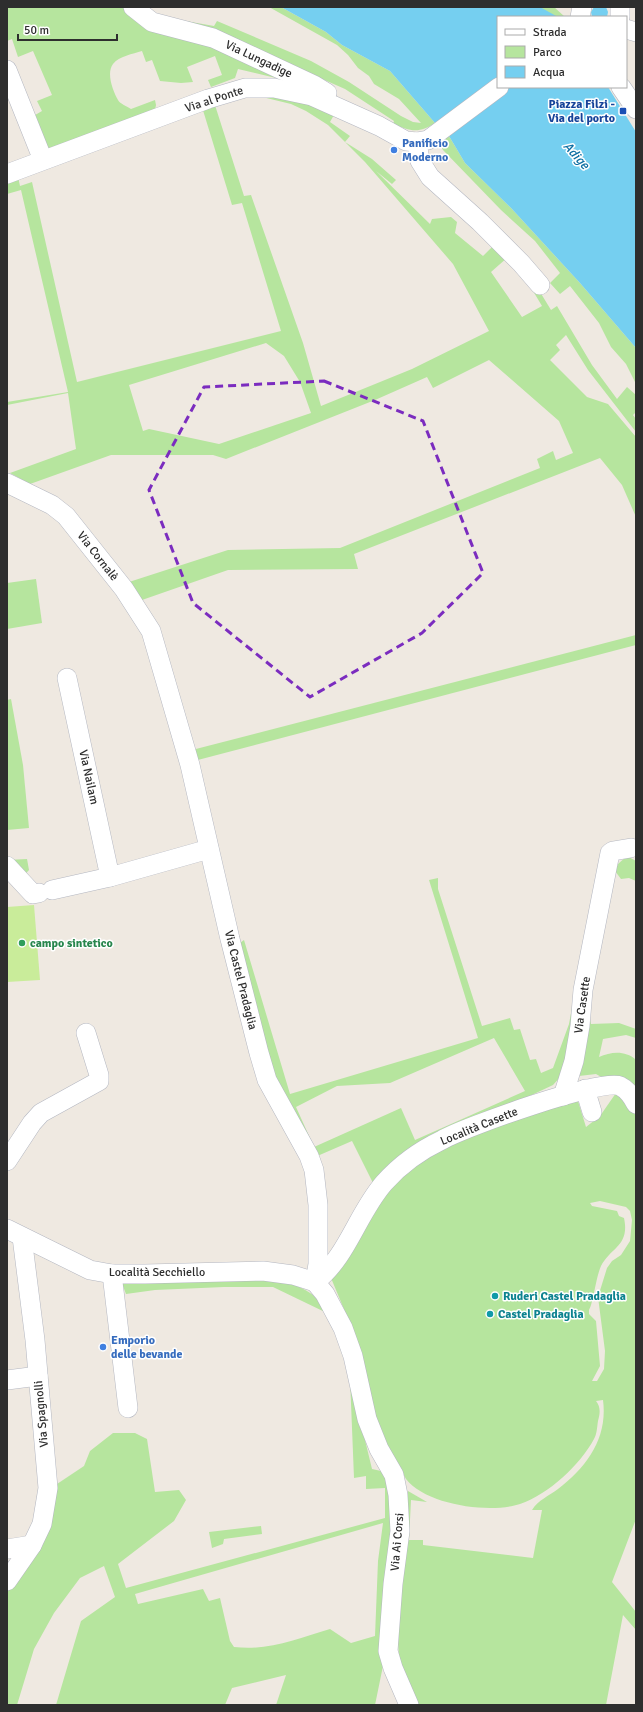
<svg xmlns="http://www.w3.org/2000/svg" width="643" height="1712" viewBox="0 0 643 1712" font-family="Signika,sans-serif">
	<rect width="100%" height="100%" fill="#efe9e1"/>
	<!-- green -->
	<g fill="#b6e59e" fill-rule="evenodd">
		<path d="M7,7h119l71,30 79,41 -38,-9 -3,9 -24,9 -3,-7 14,-5 -7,-19 -28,11 6,15 -12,1 -21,-2 -8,-21 -6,2 -4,-11c-9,3 -23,5 -29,13 -7,9 0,27 5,36 2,4 9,6 13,9l24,-9 1,5 -1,5 -111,40 -14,-32 12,-7 -5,-10 15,-6 -19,-44 -15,6 -6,-18 -5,2z"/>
		<path d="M269,7h12l45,25 16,13 48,26 45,52c-16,11 -25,8 -42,1l1,-3 -49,-32 -25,-11 -157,-61 51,9 3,-5 94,40 38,21 52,34 12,6 8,1 -22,-24 -25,-15 -5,-8 -11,-8 -10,-13 -11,-10z"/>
		<polygon points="521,7 554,7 565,17 532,17"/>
		<path d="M254,95l41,4 40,14 -5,9 20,14 -5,6 27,17 24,21 -4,4 -16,-13 54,53 2,-5 19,-2 6,5 -2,11 28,23 11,-11 14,12 -17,15 31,45 20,-11 -9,-15 4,-4 14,23 6,-4 35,59 25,34 10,-12 9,8v17l-3,3 3,4v13l-48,-62 -22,-35 -10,10 4,5 -10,10 37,37 21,7 28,33v80l-14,-32 -22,-27 -246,96 4,15 -130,1 -86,30 -13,-18 99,-32 112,-2 200,-80 -3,-9 16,-8 3,9 17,-7 -14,-32 -70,-61 -56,28 -6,-11 -52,23 -149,59 -13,-4h-102l-81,29 -20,-11 66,-24 -8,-56 -61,12v-3l61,-10 -47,-202 -14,4v-13l11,-4 2,9 12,-4 45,200 204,-51 -39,-128 -10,2 -30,-98 12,-5 30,94 7,-1 52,148 18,63 91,-37 77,-38 -36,-67 -88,-102 -37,-37 -22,-14 -15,-7zM266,343l18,13 16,26 11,31 -92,31 -70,-15 -6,2 -14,-46z"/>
		<polygon points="449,136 465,163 512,209 580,283 636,348 636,384 626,364 611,347 599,323 570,286 560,294 550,283 560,273 535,241 501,210 443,150 439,143"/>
		<polygon points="36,579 42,623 7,629 7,583"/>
		<polygon points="636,635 636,645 194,761 192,750"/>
		<polygon points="11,699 23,765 29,828 7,830 7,700"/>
		<polygon points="627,856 636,861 636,881 629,878 621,879 615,871 618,864"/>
		<polygon points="27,859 29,870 20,880 7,882 7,860"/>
		<path d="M438,878v11l44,137 28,-8 4,12 6,-1 10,31 6,-1 5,14 12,-5 16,-44 7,-38 -2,40 -12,49 -9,10 -34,16 -145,84 -22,-44 -37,16 -35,-61 -43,-151 7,-5 46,154 188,-56 -49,-158zM494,1038l31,53 -110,49 -14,-32 -87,39 -18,-40 41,-21 53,-3z"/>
		<path d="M587,1006l4,18 28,-1 17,6v9l-10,-3 -23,4 -4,18c12,-5 26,-7 37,3v28l-7,-8 -26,-2 -7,-4 -17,2z"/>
		<path d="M616,1093l16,12 4,12v402l-24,63 24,30v18l-13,-15 -17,90h-191l-16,-48 -1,-15 1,-34 9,-117 19,11 -16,-2 -2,40h14v5l110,13 9,-48h-10c6,-10 17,-14 26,-21 29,-22 50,-51 45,-89l-7,1c5,6 4,13 2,20 -1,6 -1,13 -4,18 -14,26 -45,55 -74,65 -30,10 -94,1 -114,-25l-27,-48 -28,-105 -20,-48 61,-96 56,-39 129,-45 9,29 14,-11zM600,1201l26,6 4,4 2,9 -2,21 -9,14 -9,6 -5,7 -9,29 7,54 -1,18 -7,12h-5l8,-15 -4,-45 -7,-7v-4c4,-6 7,-33 12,-44 10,-19 29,-20 23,-48l-5,-2 -2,-5 -25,-5 -2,-3z"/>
		<path d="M283,1280c22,9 33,13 46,34l-56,-27h-49l-69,3 -29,4 -5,-13z"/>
		<path d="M350,1378l22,91 9,2 8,5 5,40 -10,145 -9,44h-99l10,-30 -54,13 -7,17h-169l25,-84 34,-24 -11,-31 -24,12 -26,35 -20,36 -17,56h-10v-116l47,-103 30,-20 6,-15 23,-18h22l12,6 8,53 24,-2 7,10 -12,21 -56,43 8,24 259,-70v-30l-19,1v-13l-12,2zM383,1523l-5,38 -3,75 -24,7 -21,-14c-33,10 -61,22 -96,18l-4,-6 -10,-43 -11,3 -6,-12 -65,15 -3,-10z"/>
		<polygon points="261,1526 262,1534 224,1539 223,1544 212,1548 209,1532"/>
	</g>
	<!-- pitch -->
	<polygon fill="#c9ec9a" points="34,905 40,980 7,982 7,907"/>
	<!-- water -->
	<g fill="#75cff0">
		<polygon points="281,7 540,7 558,17 498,17 498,87 608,87 636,132 636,348 580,283 512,209 465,163 449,136 435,123 390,71 342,45 326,32"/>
		<polygon points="594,7 606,7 608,12 607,17 592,17 591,12"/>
	</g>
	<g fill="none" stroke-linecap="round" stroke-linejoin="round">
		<!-- minor casing -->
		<g stroke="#b4b7c1" stroke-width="20">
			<g id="minor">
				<polyline points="133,7 152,22 213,38 314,85 327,93"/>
				<polyline points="620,7 620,17"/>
				<polyline points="580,17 582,7"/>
				<polyline points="626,29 636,32"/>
				<polyline points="7,70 43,160"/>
				<polyline points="621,87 636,109"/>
				<polyline points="417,142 420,161 430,177 480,222 521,263 540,285"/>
				<polyline points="7,174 208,99 245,88 274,88 312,96 379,126 406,141 417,142 428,140 499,87"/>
				<polyline points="7,483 52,505 66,516 124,589 151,631 190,765 230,939 259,1053 267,1080 309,1156 314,1170 318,1205 318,1264 315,1282 325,1294 343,1328 353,1356 367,1419 379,1449 394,1475 398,1495 400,1531 393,1584 388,1651 393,1668 409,1705"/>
				<polyline points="67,678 110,877"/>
				<polyline points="7,866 33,894 39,893"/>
				<polyline points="52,890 110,877 209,849"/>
				<polyline points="585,1089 592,1112"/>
				<polyline points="563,1096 574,1061 580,1026 583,990 610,853 613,851 631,848"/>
				<polyline points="7,1161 32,1123 41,1113 99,1081 99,1075 86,1033"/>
				<polyline points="7,1229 90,1270 112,1274 145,1274 263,1271 293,1275 315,1282"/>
				<polyline points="112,1274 128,1408"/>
				<path d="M315,1282c33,-26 42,-68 69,-99 15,-17 37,-33 58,-43 23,-13 159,-62 178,-54 8,4 12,10 16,18"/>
				<polyline points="7,1380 38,1376"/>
				<polyline points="7,1549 32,1545"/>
				<polyline points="7,1581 32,1545 42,1524 48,1488 35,1340 22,1237"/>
			</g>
		</g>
		<!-- minor -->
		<use href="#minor" stroke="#fff" stroke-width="19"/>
	</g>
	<!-- marked area -->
	<path fill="none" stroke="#7b2cbf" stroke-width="3" stroke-dasharray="8 5" stroke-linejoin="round" d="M324,381l99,40 60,152 -61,60 -112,64 -117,-94 -44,-113 55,-103z"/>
	<!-- markers -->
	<rect fill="#1a4fb4" stroke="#fff" stroke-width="1.5" x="619" y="107" width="8" height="8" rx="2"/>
	<g fill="#3f7fe0" stroke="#fff" stroke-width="1.5">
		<circle cx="394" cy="150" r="4"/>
		<circle cx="103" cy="1347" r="4"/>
	</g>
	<circle fill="#2e9e5b" stroke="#fff" stroke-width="1.5" cx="22" cy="943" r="4"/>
	<g fill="#0f9aa8" stroke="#fff" stroke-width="1.5">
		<circle cx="495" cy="1296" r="4"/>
		<circle cx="490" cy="1314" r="4"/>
	</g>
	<g text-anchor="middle" stroke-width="3" stroke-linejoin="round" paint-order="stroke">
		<!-- street labels -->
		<g font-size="12" fill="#2e2e2e" stroke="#fff">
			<text transform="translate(259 59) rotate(25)" y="4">Via Lungadige</text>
			<text transform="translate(214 99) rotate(-18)" y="4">Via al Ponte</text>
			<text transform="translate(98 556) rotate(52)" y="4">Via Cornalè</text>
			<text transform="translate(89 777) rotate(78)" y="4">Via Nailam</text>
			<text transform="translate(241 980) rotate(76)" y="4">Via Castel Pradaglia</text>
			<text transform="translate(582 1005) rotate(-82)" y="4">Via Casette</text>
			<text transform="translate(479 1126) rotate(-22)" y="4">Località Casette</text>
			<text x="157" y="1276">Località Secchiello</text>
			<text transform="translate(41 1414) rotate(-95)" y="4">Via Spagnolli</text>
			<text transform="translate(397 1542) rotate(-85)" y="4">Via Ai Corsi</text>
		</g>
		<!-- transit labels -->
		<g font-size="12" font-weight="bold" fill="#164399" stroke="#fff" text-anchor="end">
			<text x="615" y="108">Piazza Filzi -<tspan x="615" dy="14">Via del porto</tspan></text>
		</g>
		<!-- shop labels -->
		<g font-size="12" font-weight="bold" fill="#366cbe" stroke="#fff" text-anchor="start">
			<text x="402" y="147">Panificio<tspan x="402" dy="14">Moderno</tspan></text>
			<text x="111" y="1344">Emporio<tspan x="111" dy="14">delle bevande</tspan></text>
		</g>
		<!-- leisure labels -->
		<g font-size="12" font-weight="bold" fill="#27864d" stroke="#fff" text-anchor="start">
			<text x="30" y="947">campo sintetico</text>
		</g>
		<!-- culture labels -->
		<g font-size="12" font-weight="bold" fill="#0d838f" stroke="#fff" text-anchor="start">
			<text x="503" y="1300">Ruderi Castel Pradaglia</text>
			<text x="498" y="1318">Castel Pradaglia</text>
		</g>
		<!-- water labels -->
		<g font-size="13" font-style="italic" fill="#0d6fa3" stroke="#fff">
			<text transform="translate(577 155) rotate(48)" y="5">Adige</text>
		</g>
	</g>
	<!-- border -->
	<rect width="643" height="1712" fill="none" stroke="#2e2e2e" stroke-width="16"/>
	<!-- legend -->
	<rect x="497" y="16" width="130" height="72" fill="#ffffff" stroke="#ababab"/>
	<rect x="505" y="29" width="20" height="6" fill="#ffffff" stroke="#ababab"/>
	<text x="533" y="36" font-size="12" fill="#2e2e2e">Strada</text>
	<rect x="505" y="46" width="20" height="12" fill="#b6e59e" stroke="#ababab"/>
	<text x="533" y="56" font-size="12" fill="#2e2e2e">Parco</text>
	<rect x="505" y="66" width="20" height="12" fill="#75cff0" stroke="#ababab"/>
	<text x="533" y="76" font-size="12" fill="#2e2e2e">Acqua</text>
	<!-- scale -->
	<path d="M18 34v6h99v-6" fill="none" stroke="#2e2e2e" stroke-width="2"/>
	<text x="24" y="34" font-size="12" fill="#2e2e2e" stroke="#ffffff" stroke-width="3" paint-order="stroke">50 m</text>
</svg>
